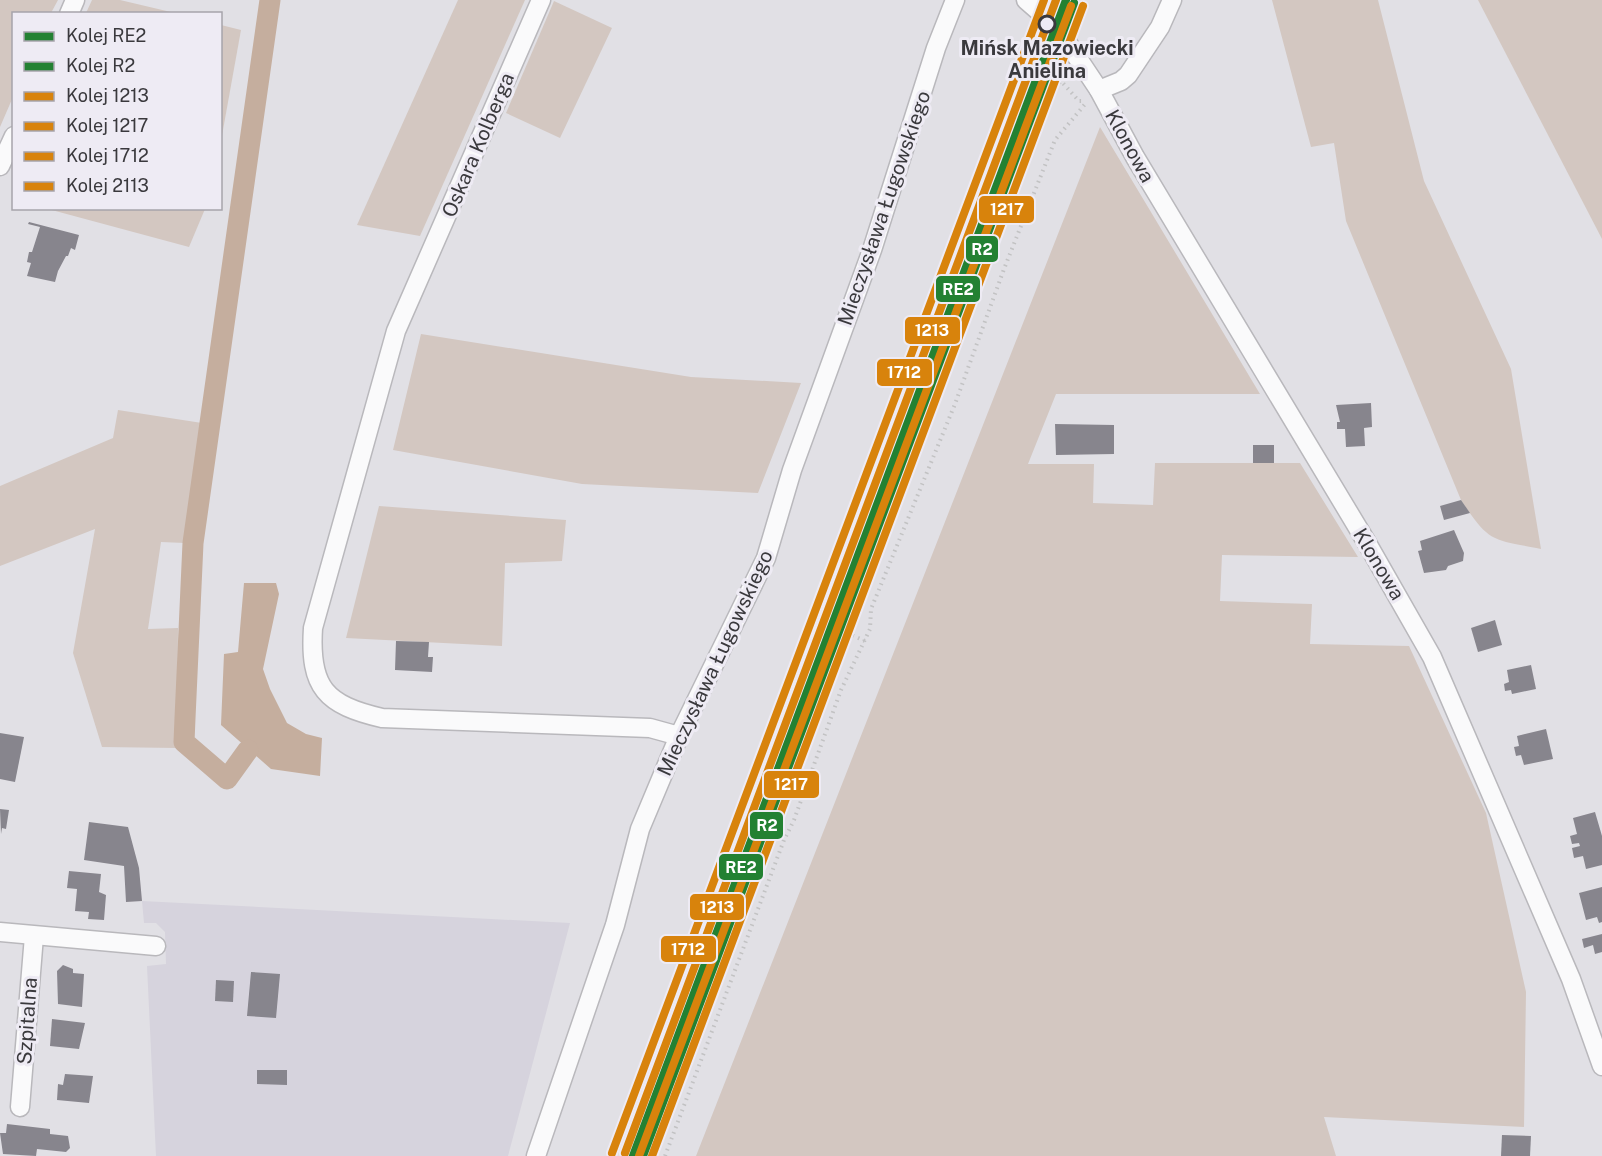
<svg xmlns="http://www.w3.org/2000/svg" width="1602" height="1156" viewBox="0 0 1602 1156" font-family="'Public Sans',sans-serif">
	<rect width="100%" height="100%" fill="#e1e0e5"/>
	<!-- built -->
	<polygon fill="#d6d3dd" points="142,901 570,923 508,1156 156,1156 147,966 166,964 165,932 156,923 144,923"/>
	<!-- green -->
	<g fill="#d3c7c1">
		<polygon points="0,0 58,0 51,13 14,14 13,97 0,127"/>
		<polygon points="92,0 120,0 175,13 86,13"/>
		<polygon points="458,0 525,0 420,236 357,225"/>
		<path d="M1272,0h106l46,181 87,188 30,180c-49,-10 -51,-5 -80,-49l-115,-279 -12,-78 -23,4z"/>
		<polygon points="1478,0 1602,0 1602,239"/>
		<polygon points="554,1 612,28 560,138 506,113"/>
		<polygon points="221,25 241,30 221,141 220,25"/>
		<polygon points="1100,127 1260,394 1056,394 1028,464 1094,464 1093,503 1153,505 1155,463 1300,463 1358,557 1222,555 1220,601 1312,604 1310,644 1409,646 1486,813 1526,992 1524,1127 1324,1117 1336,1156 696,1156"/>
		<polygon points="48,209 205,209 189,247"/>
		<polygon points="421,334 691,377 801,383 758,493 582,484 393,450"/>
		<polygon points="118,410 202,423 185,543 161,542 148,629 178,628 177,748 102,747 73,653 95,529 0,566 0,486 113,438"/>
		<polygon points="379,506 566,520 562,561 505,563 502,646 346,638"/>
	</g>
	<!-- water -->
	<polygon fill="#c5ae9e" points="244,583 276,583 279,594 263,669 270,689 287,723 306,734 322,738 320,776 271,769 221,725 224,654 238,652"/>
	<g fill="none" stroke-linecap="round" stroke-linejoin="round">
		<!-- canal -->
		<polyline stroke="#c5ae9e" stroke-width="21" points="248,750 227,779 184,742 185,718 193,543 270,0"/>
	</g>
	<!-- building -->
	<g fill="#87858d">
		<polygon points="1013,189 1019,191 1013,207 1007,205"/>
		<polygon points="29,222 79,235 75,250 71,248 68,256 66,256 58,271 55,282 27,276 31,263 27,262 29,252 32,252 40,227 28,224"/>
		<polygon points="1371,403 1372,427 1364,428 1365,446 1346,447 1345,429 1337,429 1337,422 1340,422 1336,405"/>
		<polygon points="1055,424 1114,425 1114,454 1056,455"/>
		<rect x="1253" y="445" width="21" height="18"/>
		<polygon points="1461,500 1470,513 1444,520 1440,506"/>
		<polygon points="1454,530 1464,553 1463,561 1448,566 1446,570 1424,573 1418,551 1422,550 1420,541"/>
		<polygon points="1495,620 1502,645 1478,652 1471,628"/>
		<polygon points="396,641 429,642 428,657 433,657 432,672 395,670"/>
		<polygon points="1531,665 1536,689 1512,694 1511,690 1505,691 1504,684 1509,682 1507,670"/>
		<polygon points="1546,729 1553,759 1524,765 1521,755 1516,756 1514,747 1519,746 1517,736"/>
		<polygon points="0,733 24,737 15,782 0,779"/>
		<polygon points="0,809 9,810 6,829 2,828 1,834"/>
		<polygon points="1595,812 1602,836 1602,865 1586,869 1583,856 1574,858 1572,848 1580,846 1579,843 1572,844 1570,836 1577,834 1573,818"/>
		<polygon points="89,822 128,827 139,868 142,901 126,902 124,866 84,860"/>
		<polygon points="69,871 101,874 99,892 106,895 104,920 88,919 89,912 75,911 77,889 67,888"/>
		<polygon points="1602,887 1602,922 1599,923 1597,917 1586,920 1579,893"/>
		<polygon points="1602,934 1602,952 1595,954 1593,945 1584,948 1582,939"/>
		<polygon points="63,965 73,969 73,973 84,974 82,1007 58,1004 57,971"/>
		<polygon points="251,972 280,974 276,1018 247,1016"/>
		<polygon points="216,980 234,981 233,1002 215,1001"/>
		<polygon points="52,1019 85,1023 79,1049 50,1046"/>
		<polygon points="257,1070 287,1070 287,1085 257,1084"/>
		<polygon points="65,1074 93,1076 89,1103 57,1100 58,1084 63,1085"/>
		<polygon points="7,1124 50,1129 50,1134 68,1136 70,1148 66,1152 37,1149 36,1156 3,1154 0,1133 6,1133"/>
		<polygon points="1502,1135 1531,1136 1530,1156 1501,1156"/>
	</g>
	<g fill="none" stroke-linecap="round" stroke-linejoin="round">
		<!-- street casing -->
		<g stroke="#b9b8bc" stroke-width="21">
			<g id="street">
				<path d="M541,0l-145,331 -83,297c-4,60 13,77 69,90l268,10 29,8"/>
				<polyline points="1026,0 1057,27 1099,90 1135,157 1367,543 1432,657 1571,979 1602,1066"/>
				<polyline points="69,14 75,0"/>
				<polyline points="1099,90 1121,81 1128,75 1160,27 1172,0"/>
				<polyline points="0,166 14,136"/>
				<polyline points="0,932 156,946"/>
				<polyline points="20,1107 34,936"/>
				<polyline points="536,1156 615,925 640,829 679,736 766,558 792,470 872,250 936,48 955,0"/>
			</g>
		</g>
		<!-- path -->
		<g stroke="#c2c2c3" stroke-width="4" stroke-dasharray="1.5 4.5" stroke-linecap="butt">
			<polyline points="1046,95 1061,81 1079,101 1085,101"/>
			<polyline points="847,633 865,641"/>
			<polyline points="665,1156 784,840 794,820 841,690 870,629 871,609 955,404 1004,269 1055,140 1086,103"/>
		</g>
		<!-- street -->
		<use href="#street" stroke="#fafafb" stroke-width="18"/>
		<!-- rail-1 casing -->
		<g stroke="#eeebf4" stroke-width="12">
			<polyline id="rail-1" points="633,1156 1066,0"/>
		</g>
		<!-- rail-2 casing -->
		<g stroke="#eeebf4" stroke-width="12">
			<polyline id="rail-2" points="643,1156 1074,3"/>
		</g>
		<!-- rail-3 casing -->
		<g stroke="#eeebf4" stroke-width="12">
			<polyline id="rail-3" points="625,1153 1056,0"/>
		</g>
		<!-- rail-4 casing -->
		<g stroke="#eeebf4" stroke-width="12">
			<polyline id="rail-4" points="652,1156 1083,6"/>
		</g>
		<!-- rail-5 casing -->
		<g stroke="#eeebf4" stroke-width="12">
			<polyline id="rail-5" points="612,1153 1044,0"/>
		</g>
		<!-- rail-6 casing -->
		<g stroke="#eeebf4" stroke-width="12">
			<polyline id="rail-6" points="639,1156 1071,6"/>
		</g>
		<!-- rail-1 -->
		<use href="#rail-1" stroke="#238132" stroke-width="8"/>
		<!-- rail-2 -->
		<use href="#rail-2" stroke="#238132" stroke-width="8"/>
		<!-- rail-3 -->
		<use href="#rail-3" stroke="#d8830c" stroke-width="8"/>
		<!-- rail-4 -->
		<use href="#rail-4" stroke="#d8830c" stroke-width="8"/>
		<!-- rail-5 -->
		<use href="#rail-5" stroke="#d8830c" stroke-width="8"/>
		<!-- rail-6 -->
		<use href="#rail-6" stroke="#d8830c" stroke-width="8"/>
	</g>
	<!-- markers -->
	<circle fill="#eeebf4" stroke="#3a393d" stroke-width="3" cx="1047" cy="24" r="8"/>
	<g text-anchor="middle" stroke-width="6" stroke-linejoin="round" paint-order="stroke">
		<!-- stop labels -->
		<g font-size="20" font-weight="bold" fill="#3a393d" stroke="#eeebf4">
			<text x="1047" y="55">Mińsk Mazowiecki<tspan x="1047" dy="23">Anielina</tspan></text>
		</g>
		<!-- street labels -->
		<g font-size="20" fill="#3a393d" stroke="#eeebf4">
			<text transform="translate(478 145) rotate(-67)" y="7">Oskara Kolberga</text>
			<text transform="translate(1130 146) rotate(61)" y="7">Klonowa</text>
			<text transform="translate(884 208) rotate(-71)" y="7">Mieczysława Ługowskiego</text>
			<text transform="translate(1379 564) rotate(59)" y="7">Klonowa</text>
			<text transform="translate(715 663) rotate(-65)" y="7">Mieczysława Ługowskiego</text>
			<text transform="translate(27 1021) rotate(-86)" y="7">Szpitalna</text>
		</g>
	</g>
	<g stroke="#eeebf4" stroke-width="2">
		<rect x="978" y="195" width="57" height="29" rx="6" fill="#d8830c"/>
		<rect x="965" y="235" width="34" height="28" rx="6" fill="#238132"/>
		<rect x="935" y="275" width="46" height="28" rx="6" fill="#238132"/>
		<rect x="904" y="316" width="57" height="29" rx="6" fill="#d8830c"/>
		<rect x="876" y="358" width="57" height="29" rx="6" fill="#d8830c"/>
		<rect x="763" y="770" width="57" height="29" rx="6" fill="#d8830c"/>
		<rect x="749" y="811" width="35" height="29" rx="6" fill="#238132"/>
		<rect x="718" y="853" width="46" height="28" rx="6" fill="#238132"/>
		<rect x="689" y="893" width="56" height="28" rx="6" fill="#d8830c"/>
		<rect x="660" y="935" width="57" height="28" rx="6" fill="#d8830c"/>
	</g>
	<g font-size="16" text-anchor="middle" font-weight="bold" fill="#fff">
		<text x="1007" y="215">1217</text>
		<text x="982" y="255">R2</text>
		<text x="958" y="295">RE2</text>
		<text x="932" y="336">1213</text>
		<text x="904" y="378">1712</text>
		<text x="791" y="790">1217</text>
		<text x="767" y="831">R2</text>
		<text x="741" y="873">RE2</text>
		<text x="717" y="913">1213</text>
		<text x="688" y="955">1712</text>
	</g>
	<!-- legend -->
	<rect x="12" y="12" width="210" height="198" fill="#eeebf4" stroke="#a6a4ab" stroke-width="1.5"/>
	<rect x="24" y="32" width="30" height="9" fill="#238132" stroke="#a6a4ab" stroke-width="1.5"/>
	<text x="66" y="42" font-size="18" fill="#3a393d">Kolej RE2</text>
	<rect x="24" y="62" width="30" height="9" fill="#238132" stroke="#a6a4ab" stroke-width="1.5"/>
	<text x="66" y="72" font-size="18" fill="#3a393d">Kolej R2</text>
	<rect x="24" y="92" width="30" height="9" fill="#d8830c" stroke="#a6a4ab" stroke-width="1.5"/>
	<text x="66" y="102" font-size="18" fill="#3a393d">Kolej 1213</text>
	<rect x="24" y="122" width="30" height="9" fill="#d8830c" stroke="#a6a4ab" stroke-width="1.5"/>
	<text x="66" y="132" font-size="18" fill="#3a393d">Kolej 1217</text>
	<rect x="24" y="152" width="30" height="9" fill="#d8830c" stroke="#a6a4ab" stroke-width="1.5"/>
	<text x="66" y="162" font-size="18" fill="#3a393d">Kolej 1712</text>
	<rect x="24" y="182" width="30" height="9" fill="#d8830c" stroke="#a6a4ab" stroke-width="1.5"/>
	<text x="66" y="192" font-size="18" fill="#3a393d">Kolej 2113</text>
</svg>
